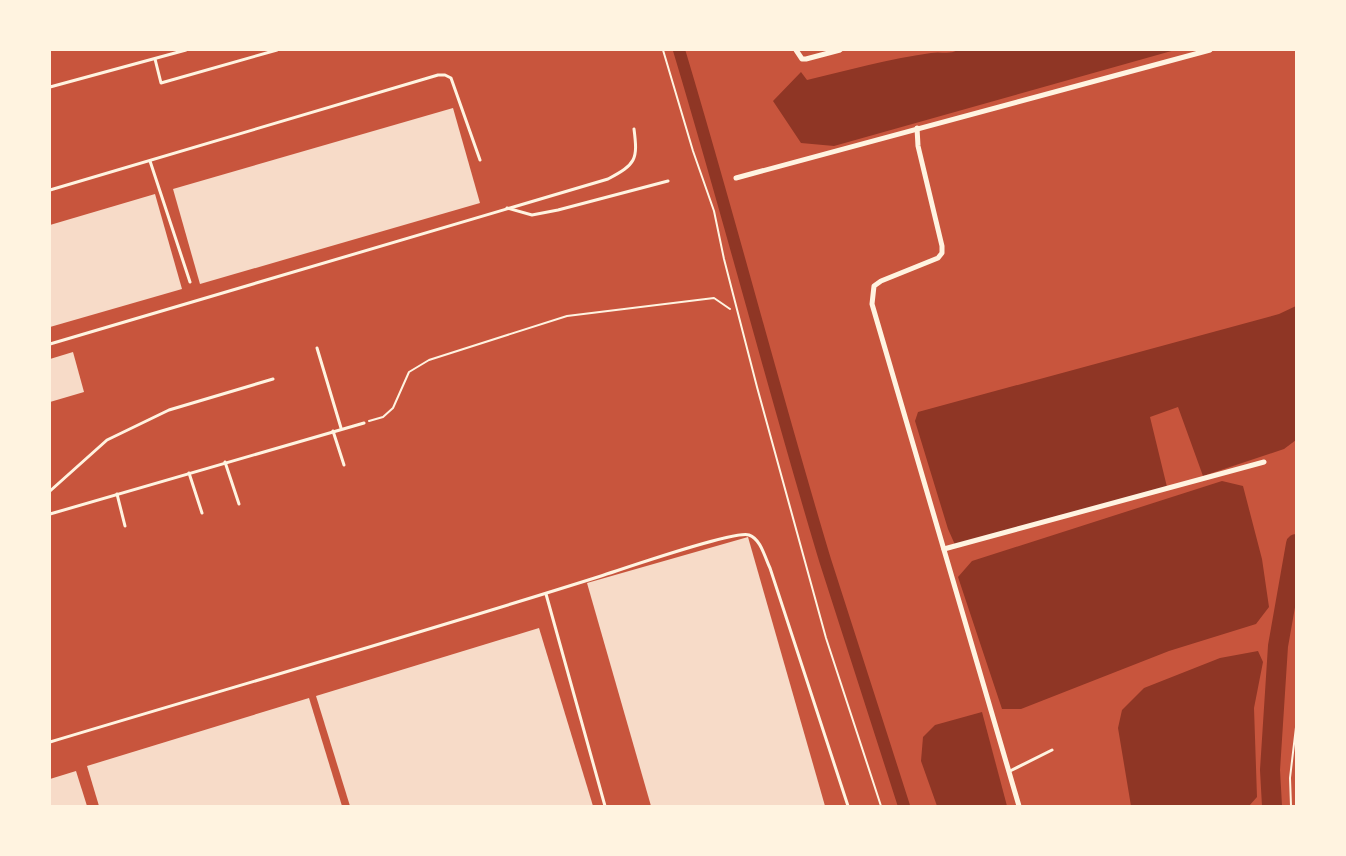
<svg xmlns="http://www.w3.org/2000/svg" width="1346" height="856" viewBox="0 0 1346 856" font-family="Montserrat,sans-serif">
	<rect width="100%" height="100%" fill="#c8553d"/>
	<!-- water -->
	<g fill="#8f3625">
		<path d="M958,50h217l-341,96 -33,-3 -28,-42 28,-29 6,8c41,-10 82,-21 124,-27 10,-2 18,2 27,-3z"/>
		<polygon points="1296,306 1296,440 1284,449 1203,476 1178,407 1150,417 1167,487 956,547 948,529 915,421 918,412 1279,314"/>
		<polygon points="1222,481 1243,486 1262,559 1269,607 1256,624 1169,651 1021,709 1002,709 958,577 972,561"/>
		<polygon points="1258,651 1263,662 1254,708 1257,797 1249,806 1131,806 1118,728 1122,710 1144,688 1220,658"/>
		<polygon points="982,712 1007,806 937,806 921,761 923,737 935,725"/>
	</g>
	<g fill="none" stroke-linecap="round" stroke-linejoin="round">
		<!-- canal -->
		<path stroke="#8f3625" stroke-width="12" d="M679,50c51,169 95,341 146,510 26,83 53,164 79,246"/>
		<!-- river -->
		<polyline stroke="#8f3625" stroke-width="20" points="1272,806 1270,770 1278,646 1296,544"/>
	</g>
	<!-- building -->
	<g fill="#f7dbc8">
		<polygon points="453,108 480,203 200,284 173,189"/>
		<polygon points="155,194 182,289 50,327 50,225"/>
		<polygon points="73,352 84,392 50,402 50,359"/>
		<polygon points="748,537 825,806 651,806 587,583"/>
		<polygon points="539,628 593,806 350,806 316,696"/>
		<polygon points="309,698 342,806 99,806 87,766"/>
		<polygon points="76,771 87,806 50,806 50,779"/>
	</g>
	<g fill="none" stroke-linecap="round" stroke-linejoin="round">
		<!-- path -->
		<g stroke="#fff3e0" stroke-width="2">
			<polyline points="663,50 693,151 714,211 724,259 757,387 826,638 881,806"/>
			<polyline points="369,421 383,417 393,408 409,372 429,360 567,316 714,298 730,309"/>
			<polyline points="1291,806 1290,778 1296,727"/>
		</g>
		<!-- service -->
		<g stroke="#fff3e0" stroke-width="3">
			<polyline points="155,59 161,83 277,50"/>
			<polyline points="50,87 186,50"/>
			<polyline points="150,161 190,282"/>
			<polyline points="50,190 438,75 445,75 451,78 480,160"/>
			<polyline points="507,208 532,215 558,210 668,181"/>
			<path d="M50,344l558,-165c28,-15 30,-19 26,-50"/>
			<polyline points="317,348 341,428"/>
			<polyline points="333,431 344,465"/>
			<polyline points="225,462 239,504"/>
			<polyline points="189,473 202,513"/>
			<polyline points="50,491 107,440 169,410 273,379"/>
			<polyline points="117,494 125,526"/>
			<polyline points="50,514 364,423"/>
			<polyline points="546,594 605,806"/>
			<path d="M50,742c183,-55 368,-108 551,-166 22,-7 134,-46 148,-41 12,4 16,23 21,33l78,238"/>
			<polyline points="1010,771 1052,750"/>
		</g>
		<!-- minor -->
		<g stroke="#fff3e0" stroke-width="5">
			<polyline points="796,50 802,59 806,59 840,50"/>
			<polyline points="917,128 918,146 942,246 942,253 938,258 881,281 874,286 872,304 1019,806"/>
			<polyline points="736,178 1210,50"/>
			<polyline points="944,549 1264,462"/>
		</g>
	</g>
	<!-- border -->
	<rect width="1346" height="856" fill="none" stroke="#fff3e0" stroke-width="102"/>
</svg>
